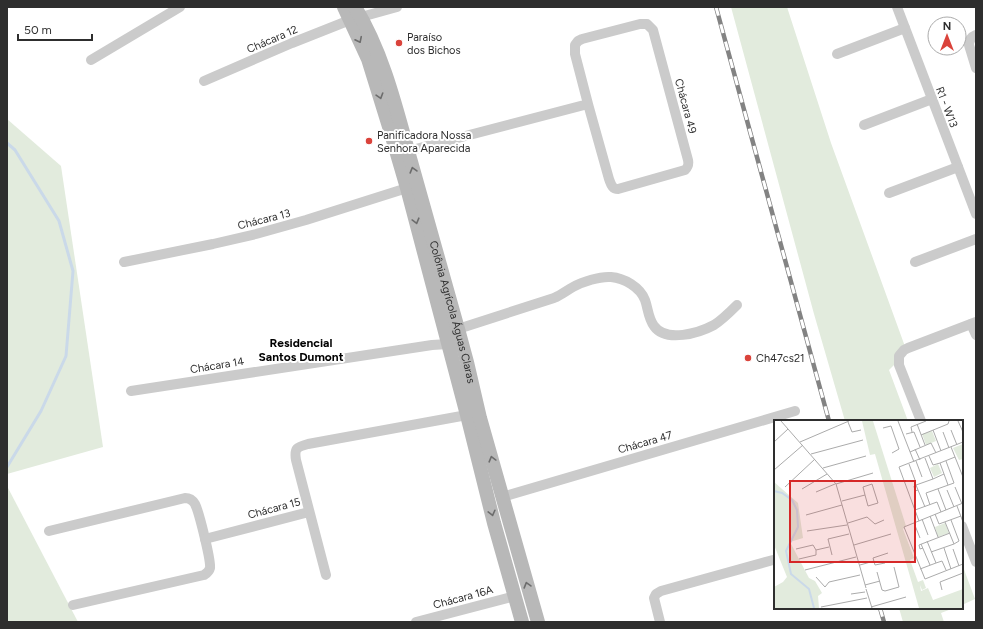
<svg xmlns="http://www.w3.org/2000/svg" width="983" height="629" viewBox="0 0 983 629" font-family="Figtree,sans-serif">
	<rect width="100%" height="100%" fill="#fff"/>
	<!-- green -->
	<g fill="#e2ebdd">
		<polygon points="731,7 787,7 831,143 907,352 889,370 908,421 845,421 814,314"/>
		<polygon points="7,119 61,166 103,447 7,474"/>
		<polygon points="7,486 78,622 7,622"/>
		<polygon points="962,564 975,599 962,605"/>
		<polygon points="899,608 954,608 941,613 944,622 903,622"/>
	</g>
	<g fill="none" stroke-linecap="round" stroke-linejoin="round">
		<!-- stream -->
		<polyline stroke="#cad9e9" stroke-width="3" points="7,143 15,150 59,221 73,271 66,356 41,411 7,467"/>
		<!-- minor -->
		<g stroke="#cbcbcb" stroke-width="10">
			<polyline points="897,7 976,214"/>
			<polyline points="361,17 397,7"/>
			<path d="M976,35c-5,2 -7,5 -7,10l7,23"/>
			<polyline points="837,54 905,28"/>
			<polyline points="91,60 180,7"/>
			<polyline points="204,81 292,43 350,20"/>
			<polyline points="864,125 932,99"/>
			<path d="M408,151l180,-47 21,75c2,5 3,10 9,10l67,-19c3,-3 4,-5 3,-10l-35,-130 -6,-6h-7l-58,15 -4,2 -3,4v9l13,50"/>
			<polyline points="889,193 958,167"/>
			<polyline points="124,262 213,244 256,234 306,220 407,188"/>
			<polyline points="915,262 976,239"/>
			<polyline points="971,324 976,335"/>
			<path d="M458,329l96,-31c7,-3 12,-7 19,-11 9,-5 27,-11 38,-10 13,1 29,10 34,23 3,8 3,18 9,26 12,17 45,7 60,-1 8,-5 16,-13 23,-20"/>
			<polyline points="131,391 432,345 448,344"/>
			<polyline points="921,421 899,365 899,356 904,350 908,348 976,322"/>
			<polyline points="502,497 795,411"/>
			<polyline points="962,526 976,562"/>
			<path d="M49,531l136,-33c4,0 7,1 10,6 4,8 16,56 15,64 -1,4 -3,5 -6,7l-131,30"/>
			<polyline points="205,539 309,512"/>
			<path d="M326,575l-30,-115c-2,-12 1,-13 12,-16l159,-29"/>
			<polyline points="416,622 515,596"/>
			<polyline points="660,622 654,598 656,594 661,591 773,560"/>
		</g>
		<!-- secondary -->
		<g stroke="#b8b8b8" stroke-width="14">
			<polyline points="344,7 368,59 390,130 407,188 467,415 494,523 522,622"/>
			<path id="s1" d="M355,7c28,46 41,100 55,151 16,57 32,114 48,171l9,33 13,56 58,204"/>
		</g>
		<!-- rail casing -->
		<g stroke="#838383" stroke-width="4.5">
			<g id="rail">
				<polyline points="716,7 829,421"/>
				<polyline points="880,608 884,622"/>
			</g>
		</g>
		<!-- rail -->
		<use href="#rail" stroke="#fff" stroke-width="3" stroke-dasharray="9" stroke-linecap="butt"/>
	</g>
	<!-- one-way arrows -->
	<defs><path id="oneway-chevron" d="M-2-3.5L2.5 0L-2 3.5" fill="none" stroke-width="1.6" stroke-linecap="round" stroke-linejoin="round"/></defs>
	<g stroke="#6c6c6c">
		<use href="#oneway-chevron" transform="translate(359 40) rotate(64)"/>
		<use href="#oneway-chevron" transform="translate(380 96) rotate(73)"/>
		<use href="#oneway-chevron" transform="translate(413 170) rotate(-106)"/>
		<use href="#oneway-chevron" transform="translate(416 221) rotate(75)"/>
		<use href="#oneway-chevron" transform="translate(492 459) rotate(-105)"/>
		<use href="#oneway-chevron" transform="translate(492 513) rotate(76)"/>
		<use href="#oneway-chevron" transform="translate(527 585) rotate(-106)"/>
	</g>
	<!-- markers -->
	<g fill="#da433b" stroke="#fff" stroke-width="1.5">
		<circle cx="399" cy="43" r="4"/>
		<circle cx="369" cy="141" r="4"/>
		<circle cx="748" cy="358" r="4"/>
	</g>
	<g text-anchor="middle" stroke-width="4" stroke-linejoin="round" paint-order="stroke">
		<!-- poi labels -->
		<g font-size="11" fill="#2e2e2e" stroke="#fff" text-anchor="start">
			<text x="407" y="41">Paraíso<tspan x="407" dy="13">dos Bichos</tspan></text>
			<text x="377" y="139">Panificadora Nossa<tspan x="377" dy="13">Senhora Aparecida</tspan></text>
			<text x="756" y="362">Ch47cs21</text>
		</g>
		<!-- street labels -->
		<g font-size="11" fill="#2e2e2e" stroke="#fff">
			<text transform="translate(272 39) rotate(-23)" y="4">Chácara 12</text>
			<text transform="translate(686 106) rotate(75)" y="4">Chácara 49</text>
			<text transform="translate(947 107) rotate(69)" y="4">R1 - W13</text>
			<text transform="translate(264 219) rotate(-14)" y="4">Chácara 13</text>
			<text dy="4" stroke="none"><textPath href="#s1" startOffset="321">Colônia Agrícola Águas Claras</textPath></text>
			<text transform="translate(217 365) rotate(-9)" y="4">Chácara 14</text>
			<text transform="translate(645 442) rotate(-16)" y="4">Chácara 47</text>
			<text transform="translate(274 508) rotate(-15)" y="4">Chácara 15</text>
			<text transform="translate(463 597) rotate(-15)" y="4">Chácara 16A</text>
		</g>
		<!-- neighbourhood labels -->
		<g font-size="12" font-weight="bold" fill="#000" stroke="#fff">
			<text x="301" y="347">Residencial<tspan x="301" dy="14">Santos Dumont</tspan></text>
		</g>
	</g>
	<!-- overview -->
	<g transform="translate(774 420)">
		<rect width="189" height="189" fill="#fff"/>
		<path d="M88,1h11l33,105 -3,3 11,29 -4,2 8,22 5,-2 3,8 -4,2 -2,-5 1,6 7,-3 5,12 -8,3 38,-14v19h-44l-44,-154 -5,1zM158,11l4,10 -10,4 -4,-11zM189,24v15l-4,1 -6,-12zM164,44l4,9 -8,4 -4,-9zM0,62l24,21 5,35 -13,4 19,36 6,3 7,12 -4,3 1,12h-45v-21l9,-5 4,-5 -13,-32zM171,103l4,10 -11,4 -3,-10z" fill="#e2ebdd"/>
		<path fill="none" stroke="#cad9e9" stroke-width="2" d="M0,71l8,2 10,7 5,10 1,17 -12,24 5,23 18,15 5,19"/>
		<path fill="none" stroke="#ababab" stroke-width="1" d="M7,1l55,63 30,104M124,1l16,41M184,1l5,11M74,2l4,10 9,-2M143,4l8,21M109,8l8,-2 8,23 -7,4M159,10l8,21M177,10l6,15M138,12l-1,-5 15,-6M169,12l6,16M132,14l8,-2 6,15M147,15l27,-11 1,-3M0,22l14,-13M26,22l49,-21M177,27l12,30M141,29l5,11M136,32l21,-9 5,10M37,34l52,-14M155,36l4,9 7,-2M151,38l8,21M142,41l6,16M135,44l6,16M49,48l43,-12M0,50l29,-25M62,64l37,-11M142,65l2,5 -3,1 -1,-5 2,-1 17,-6 11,-5M174,65l-8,-22 15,-6M11,67l30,-28M181,67l7,17M28,69l25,-15M164,69l8,21M144,70l7,17M173,70l7,17M42,72l19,-8M68,81l23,-6 3,11 10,-3 -6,-19 -9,3 2,8M189,83l-59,24 21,52 38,-15M156,85l-4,-12 28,-10 -8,-22M183,86l6,16M141,90l22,-8 4,10M161,94l4,10 22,-8M32,95l36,-10M156,96l8,21M148,99l6,16M177,100l8,21 -5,3M145,101l-20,-54 64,-25M74,103l19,-6 8,7 9,-4M140,103l6,15M33,111l40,-6M147,124l9,21M80,125l37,-11M149,128l-3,1 -1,-4 31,-12M170,128l7,21M22,129l17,-4 3,5M179,129l6,17M42,130l13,-3M157,132l23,-8 -9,-22M58,135l-4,-16 21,-5M25,139l17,-4v-5M111,143l-10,2 -2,-7 15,-5M162,143l6,-2 4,9M86,145l14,-4M146,149l16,-6 -9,-22M31,150l51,-13M103,152l5,18 3,1 14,-4 -5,-20M42,157l9,10 4,-5 31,-7M91,165l15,-4M92,169l6,19M168,170l-2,-8 23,-9M77,174l14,-2M47,187l46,-9M97,187l35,-10"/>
		<path fill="#d62828" fill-opacity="0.15" stroke="#d62828" stroke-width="2" d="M16,61h125v81h-125z"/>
		<rect width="189" height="189" fill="none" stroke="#2e2e2e" stroke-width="2"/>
	</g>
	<!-- border -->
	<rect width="983" height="629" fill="none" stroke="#2e2e2e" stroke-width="16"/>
	<!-- north arrow -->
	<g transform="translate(947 36)"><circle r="19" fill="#ffffff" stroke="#ababab"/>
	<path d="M0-3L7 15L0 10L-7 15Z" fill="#da433b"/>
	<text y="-6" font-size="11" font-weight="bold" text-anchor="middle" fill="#2e2e2e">N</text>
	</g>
	<!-- scale -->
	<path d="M18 34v6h74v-6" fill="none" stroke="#2e2e2e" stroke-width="2"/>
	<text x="24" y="34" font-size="12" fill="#2e2e2e" stroke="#ffffff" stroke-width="3" paint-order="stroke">50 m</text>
</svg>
